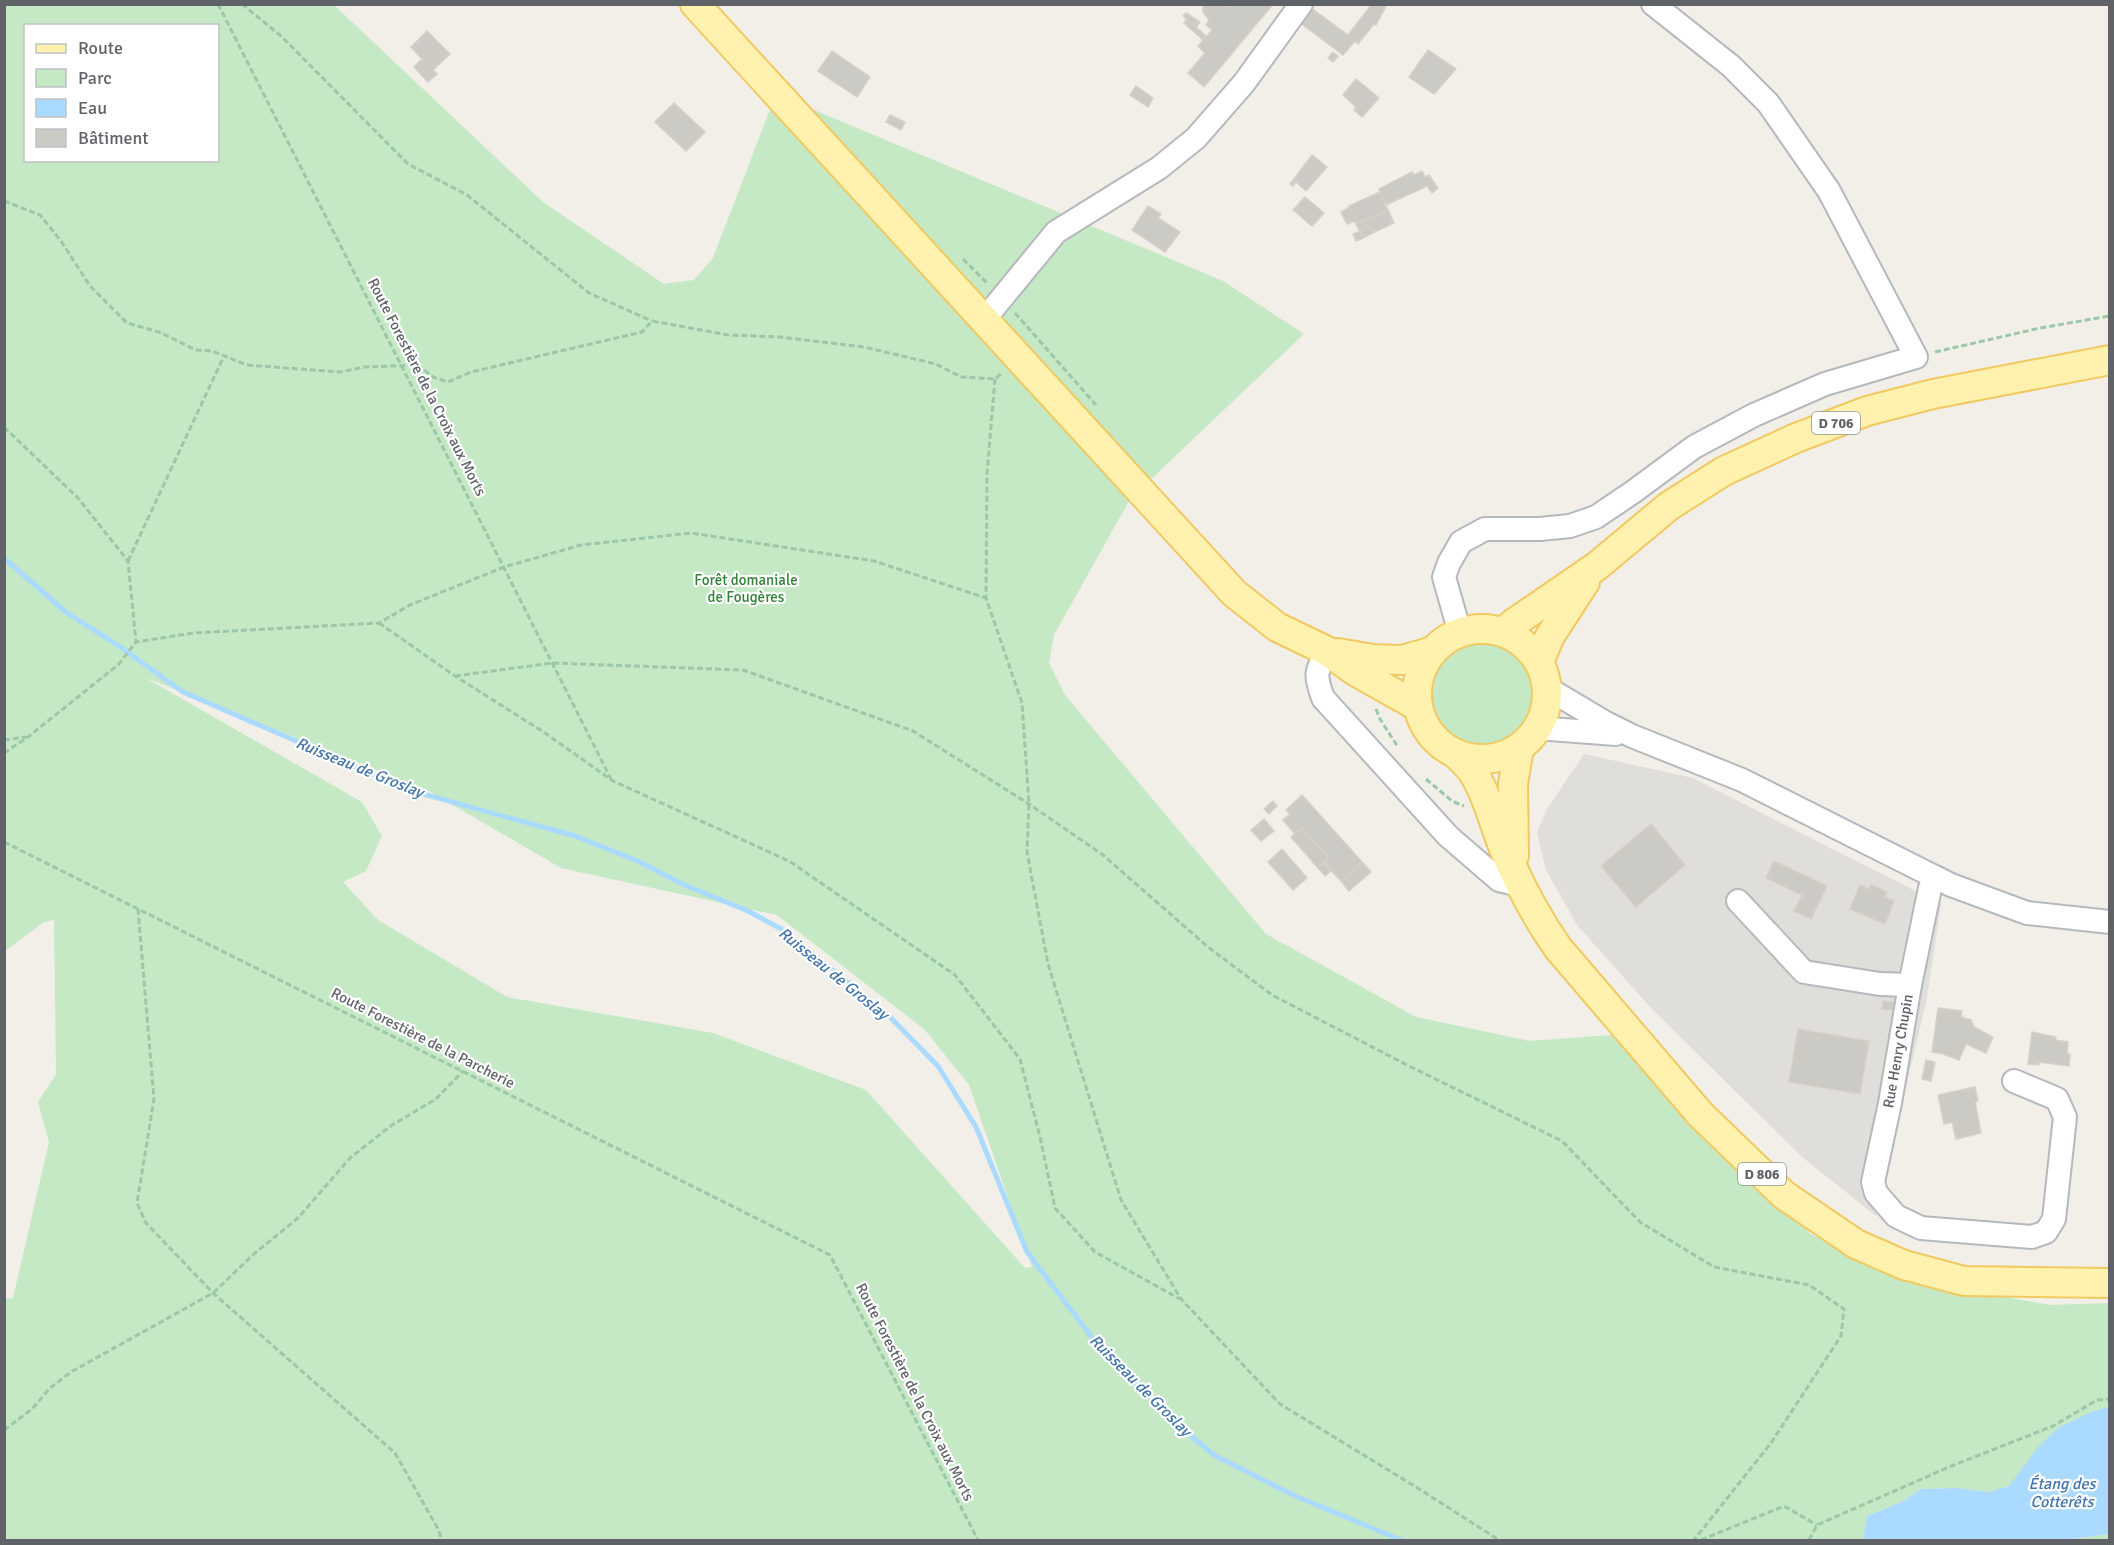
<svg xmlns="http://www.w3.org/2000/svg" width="2114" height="1545" viewBox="0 0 2114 1545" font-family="Signika,sans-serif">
	<rect width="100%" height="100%" fill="#f1efe8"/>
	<!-- industrial -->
	<polygon fill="#e0deda" points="1584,754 1693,778 1941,904 1927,998 1876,1216 1802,1157 1650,1007 1577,925 1546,870 1537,833 1547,809"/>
	<!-- green -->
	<g fill="#c5e8c5" fill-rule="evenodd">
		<path d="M5,5h329l209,197 121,82 30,-4 19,-22 63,-164 447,187 81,53 -174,165 -76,136 -5,28 16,32 201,239 150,83 113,24 111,-8 170,201 102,47 138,24 59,-2v104l-18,5 -82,74 -21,6 -32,-4 -35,1 -17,12 -37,15 -4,24h-1858v-241l8,-1 36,-156 -11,-40 18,-28 -2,-154 -10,2 -39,29zM26,26h192v134h-192zM144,677l285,114 132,77 216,47 148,115 44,55 63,182 -7,1 -159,-178 -153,-57 -206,-36 -129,-77 -35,-38 23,-11 16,-35 -20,-34z"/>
		<circle cx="1482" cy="694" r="52"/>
		<polygon points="2109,1534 2109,1540 2064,1540"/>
	</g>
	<!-- water -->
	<polygon fill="#aadaff" points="2109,1407 2109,1534 2064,1540 1863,1540 1867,1516 1904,1501 1921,1489 1956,1488 1988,1492 2009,1486 2039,1446 2058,1428 2091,1412"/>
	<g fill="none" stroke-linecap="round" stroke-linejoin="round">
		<!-- stream -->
		<polyline stroke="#aadaff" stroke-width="5" points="4,558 67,613 119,646 183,692 409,790 575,836 640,862 682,884 748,911 783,930 888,1015 938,1066 976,1127 1027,1252 1097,1344 1166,1415 1214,1455 1293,1495 1401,1540"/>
	</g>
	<!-- building -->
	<g fill="#cccac5" stroke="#d6d1c6" stroke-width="1.5">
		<polygon points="1228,4 1230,7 1232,4 1273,4 1204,87 1188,73 1205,53 1198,46 1212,30 1206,25 1209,20 1203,12 1203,5"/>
		<polygon points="1372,4 1387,4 1376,25 1374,24 1358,44 1355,41 1343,55 1295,19 1307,5 1348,35"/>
		<polygon points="1186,13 1200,22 1196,27 1183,16"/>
		<polygon points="1187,19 1206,36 1203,40 1184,23"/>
		<polygon points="427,31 450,54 433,70 437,74 428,82 414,67 422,59 411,47"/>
		<polygon points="1428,50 1456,69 1434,94 1409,77"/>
		<polygon points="832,51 870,77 857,97 818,71"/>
		<polygon points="1333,52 1338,56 1333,62 1328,58"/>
		<polygon points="1356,79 1379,98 1362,117 1354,110 1356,107 1343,95"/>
		<polygon points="1136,86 1153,98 1148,107 1130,95"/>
		<polygon points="674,103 705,132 686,151 655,122"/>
		<polygon points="890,115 905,122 901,130 886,122"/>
		<polygon points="1312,155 1327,167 1306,191 1296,182 1293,186 1290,184"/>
		<polygon points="1422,171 1425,177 1429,175 1438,188 1432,193 1427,186 1386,205 1379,189 1412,172 1414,175"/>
		<polygon points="1380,192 1388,210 1356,224 1355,221 1347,224 1341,212 1350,207 1349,206"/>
		<polygon points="1305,197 1324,213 1312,226 1293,210"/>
		<polygon points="1148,206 1161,214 1158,218 1180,232 1165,252 1132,230"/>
		<polygon points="1388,210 1394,223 1375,232 1361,222"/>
		<polygon points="1361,222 1375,232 1363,238 1356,224"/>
		<polygon points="1360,231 1363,238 1356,241 1353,234"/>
		<polygon points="1302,795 1362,862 1341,881 1324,863 1329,858 1302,828 1295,834 1283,820 1290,814 1286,810"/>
		<polygon points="1273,801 1277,806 1269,814 1264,809"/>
		<polygon points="1264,819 1274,831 1261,841 1251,830"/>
		<polygon points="1651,824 1685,865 1636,907 1601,866"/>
		<polygon points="1302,828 1329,858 1318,868 1291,837"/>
		<polygon points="1282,849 1307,878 1293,890 1268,862"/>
		<polygon points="1774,861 1827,886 1811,919 1794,911 1802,895 1766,878"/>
		<polygon points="1362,862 1371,872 1349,891 1341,881"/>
		<polygon points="1324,863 1331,871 1325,876 1318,868"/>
		<polygon points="1860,885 1869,889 1871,885 1887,892 1885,897 1894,901 1885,924 1850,909"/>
		<polygon points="1883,1001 1896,1002 1895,1010 1882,1009"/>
		<polygon points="1938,1008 1962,1011 1961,1017 1971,1020 1974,1027 1993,1037 1986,1053 1966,1044 1959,1060 1943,1054 1932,1052"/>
		<polygon points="1798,1029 1869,1041 1860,1094 1789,1082"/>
		<polygon points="2032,1032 2056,1037 2055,1040 2068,1042 2067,1054 2070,1054 2069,1066 2039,1062 2039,1065 2028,1064"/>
		<polygon points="1926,1060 1935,1062 1931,1081 1922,1079"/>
		<polygon points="1975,1087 1978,1101 1975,1102 1981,1133 1956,1139 1952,1122 1944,1124 1938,1095"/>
	</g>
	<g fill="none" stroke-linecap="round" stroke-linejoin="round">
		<!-- minor casing -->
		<g stroke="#b5b8bc" stroke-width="26">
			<g id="minor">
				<polyline points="983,321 1056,232 1159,168 1196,138 1244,83 1301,4"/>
				<polyline points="1460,633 1444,577 1449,563 1461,542 1485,529 1540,529 1570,526 1596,517 1633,492 1694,447 1754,415 1825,384 1916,357 1829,191 1768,103 1731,66 1653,4"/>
				<path d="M1327,651c-12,21 -12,25 -4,47l125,138 51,44 21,5"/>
				<polyline points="1547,688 1604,722 1632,736 1742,780 1935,877 1930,888 1910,985 1890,1103 1873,1182 1876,1193 1896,1216 1921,1228 2032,1237 2046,1232 2054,1219 2065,1117 2057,1099 2014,1081"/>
				<polyline points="1537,728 1616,734"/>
				<polyline points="1935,877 1951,885 2027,913 2110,922"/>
				<polyline points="1738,901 1804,972 1880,984 1910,985"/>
			</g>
		</g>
		<!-- major casing -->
		<g stroke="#f2c960" stroke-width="32">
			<g id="major">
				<polyline points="695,4 1234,593 1277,627 1327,651 1355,671 1417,706"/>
				<circle cx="1482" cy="694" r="65"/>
				<polyline points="1504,632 1514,623 1597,566 1669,506 1724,471 1796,438 1867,411 1933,394 2110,360"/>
				<polyline points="1338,653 1373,659 1402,660 1433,651"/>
				<polyline points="1539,662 1550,636 1585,582"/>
				<path d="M1456,754c6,6 14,13 18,20 15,24 20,52 31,77 15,35 31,66 53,97l142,166 84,81 72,49 48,21 60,16 146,2"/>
				<polyline points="1514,856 1513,784 1519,748"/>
			</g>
		</g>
		<!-- path -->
		<g stroke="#9cc7a9" stroke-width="3" stroke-dasharray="6 3" stroke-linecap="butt">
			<polyline points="218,4 611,779"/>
			<polyline points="242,4 282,37 408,164 467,195 589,293 652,321"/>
			<polyline points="4,201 40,215 61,241 90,286 127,323 159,332 196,350 212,351 247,365 340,372 365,367 418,365 433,377 448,382 471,372 642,332 652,321 728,335 780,337 864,347 936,364 961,377 995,379 1002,373"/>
			<polyline points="963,259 988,284"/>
			<polyline points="1015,313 1096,405"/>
			<polyline points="1935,352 2040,328 2110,316"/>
			<polyline points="995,379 987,474 986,598 1022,703 1029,804 1027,852 1048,964 1121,1200 1181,1299 1280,1404 1416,1487 1499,1540"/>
			<polyline points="4,427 78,498 128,561 136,642"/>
			<polyline points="128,561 224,356"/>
			<polyline points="379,623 455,676 545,733 613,781 789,861 955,975 1020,1059 1040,1137 1055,1208 1095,1252 1180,1299"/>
			<polyline points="455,676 552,663 743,670 913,731 1029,804 1103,855 1208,947 1272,995 1407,1065 1562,1141 1640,1222 1714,1267 1809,1285 1844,1309 1841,1336 1771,1443 1694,1540"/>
			<polyline points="1376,709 1380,719 1398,747"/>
			<polyline points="4,740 26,737"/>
			<polyline points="4,753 28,737 119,664 136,642 193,633 379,623 410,605 504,567 581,545 691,533 874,561 986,598"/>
			<polyline points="1426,779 1452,801 1464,806"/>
			<polyline points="4,842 830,1255 978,1540"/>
			<polyline points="138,909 154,1099 137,1203 146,1223 213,1293 395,1453 438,1529 442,1540"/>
			<polyline points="4,1430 32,1409 50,1388 71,1372 213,1293 255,1253 298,1218 350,1158 392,1125 436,1099 463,1071"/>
			<polyline points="1701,1540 1784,1506 1817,1525"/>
			<polyline points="1809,1540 1817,1525 1949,1467 2053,1426 2097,1400 2110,1399"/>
		</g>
		<!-- minor -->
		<use href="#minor" stroke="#fff" stroke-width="22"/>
		<!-- major -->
		<use href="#major" stroke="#fff2af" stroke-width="28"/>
	</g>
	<g text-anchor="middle" stroke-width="4.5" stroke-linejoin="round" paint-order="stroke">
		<!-- shield labels -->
		<g fill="#fff" stroke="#8f9295" stroke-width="1.5">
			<rect x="1812" y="412" width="48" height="22" rx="4.5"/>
			<rect x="1738" y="1163" width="48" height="22" rx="4.5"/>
		</g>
		<g font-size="14" font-weight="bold" fill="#5f6368">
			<text x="1836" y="428">D 706</text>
			<text x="1762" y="1179">D 806</text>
		</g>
		<!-- street labels -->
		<g font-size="15" fill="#5f6368" stroke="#fff">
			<text transform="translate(427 387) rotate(63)" y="5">Route Forestière de la Croix aux Morts</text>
			<text transform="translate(423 1038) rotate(27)" y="5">Route Forestière de la Parcherie</text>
			<text transform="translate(1898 1051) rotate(-80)" y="5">Rue Henry Chupin</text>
			<text transform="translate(915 1392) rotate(63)" y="5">Route Forestière de la Croix aux Morts</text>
		</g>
		<!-- park labels -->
		<g font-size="15" fill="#348238" stroke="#fff">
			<text x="746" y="585">Forêt domaniale<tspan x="746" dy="17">de Fougères</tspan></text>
		</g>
		<!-- water labels -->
		<g font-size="16" font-style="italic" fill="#4174aa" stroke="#fff">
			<text transform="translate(360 767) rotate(22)" y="6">Ruisseau de Groslay</text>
			<text transform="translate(834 973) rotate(39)" y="6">Ruisseau de Groslay</text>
			<text transform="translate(1141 1385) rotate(45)" y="6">Ruisseau de Groslay</text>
			<text x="2062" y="1489">Étang des<tspan x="2062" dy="18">Cotterêts</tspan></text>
		</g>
	</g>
	<!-- border -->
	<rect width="2114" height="1545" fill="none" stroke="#5f6368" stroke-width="12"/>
	<!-- legend -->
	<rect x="24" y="24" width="195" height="138" fill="#ffffff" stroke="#bfc1c3" stroke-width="1.5"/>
	<rect x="36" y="44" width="30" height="9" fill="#fff2af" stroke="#bfc1c3" stroke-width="1.5"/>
	<text x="78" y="54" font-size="18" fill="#5f6368">Route</text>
	<rect x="36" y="69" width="30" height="18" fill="#c5e8c5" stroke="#bfc1c3" stroke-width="1.5"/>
	<text x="78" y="84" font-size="18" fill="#5f6368">Parc</text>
	<rect x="36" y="99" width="30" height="18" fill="#aadaff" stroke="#bfc1c3" stroke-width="1.5"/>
	<text x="78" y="114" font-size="18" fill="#5f6368">Eau</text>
	<rect x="36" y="129" width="30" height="18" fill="#cccac5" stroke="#bfc1c3" stroke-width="1.5"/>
	<text x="78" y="144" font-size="18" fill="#5f6368">Bâtiment</text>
</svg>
